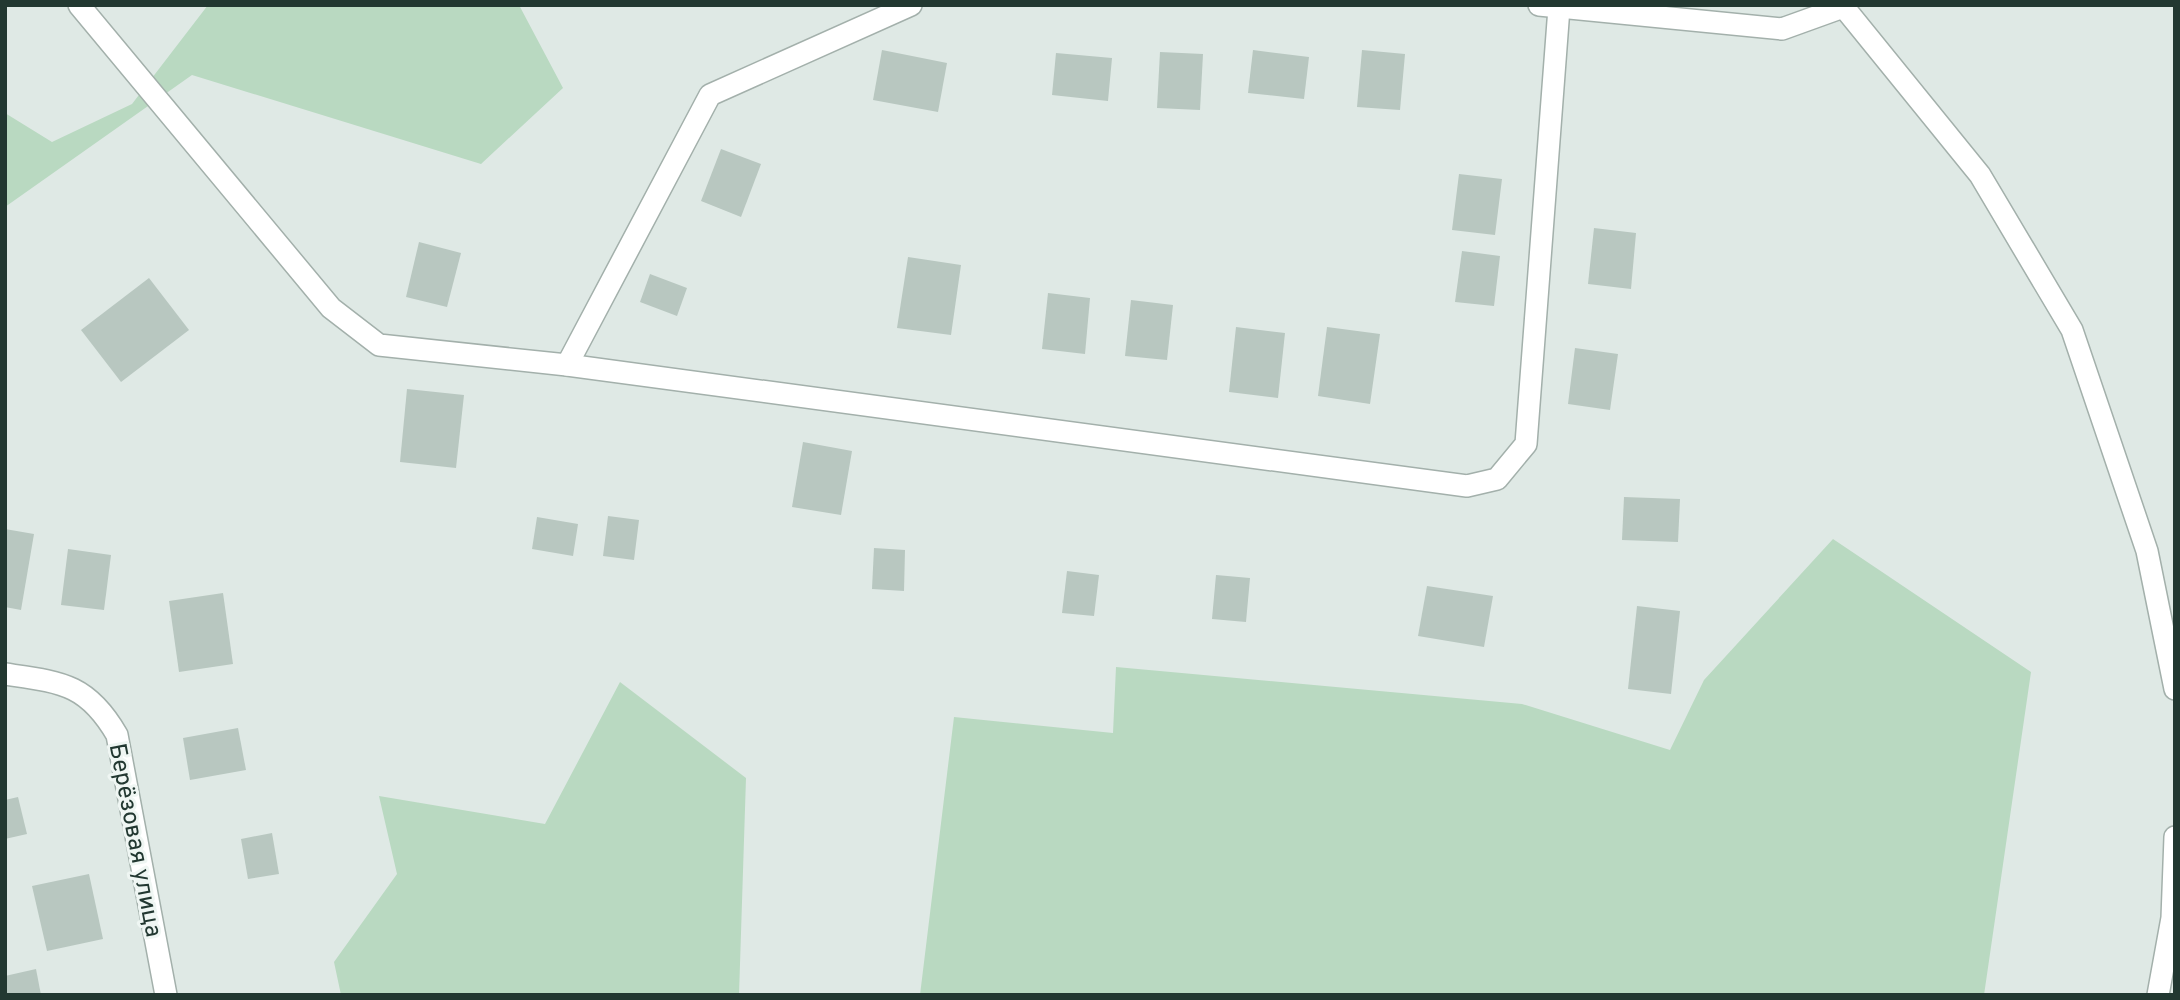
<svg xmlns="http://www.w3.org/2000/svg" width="2180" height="1000" viewBox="0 0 2180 1000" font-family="Overpass,sans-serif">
	<rect width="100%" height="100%" fill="#dfe9e5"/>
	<!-- green -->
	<g fill="#b9d9c1">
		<polygon points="208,5 519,5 563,88 481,164 192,75 5,207 5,113 52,142 132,104"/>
		<polygon points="1833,539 2031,672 1984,995 920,995 954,717 1113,733 1116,667 1522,704 1670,750 1704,680"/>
		<polygon points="620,682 746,778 739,995 341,995 334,962 397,874 379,796 545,824"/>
	</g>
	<!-- building -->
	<g fill="#b8c7c0">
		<polygon points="882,50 947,63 938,112 873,100"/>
		<polygon points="1253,50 1309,57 1304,99 1248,93"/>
		<polygon points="1362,50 1405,54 1400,110 1357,107"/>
		<polygon points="1160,52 1203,54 1200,110 1157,108"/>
		<polygon points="1056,53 1112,58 1108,101 1052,95"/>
		<polygon points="721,149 761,164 741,217 701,201"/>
		<polygon points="1459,174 1502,179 1495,235 1452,230"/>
		<polygon points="1594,228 1636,233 1631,289 1588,284"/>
		<polygon points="419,242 461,253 447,307 406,297"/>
		<polygon points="1462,251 1500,256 1494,306 1455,302"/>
		<polygon points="908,257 961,265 951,335 897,328"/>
		<polygon points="650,274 687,288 677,316 640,302"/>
		<polygon points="149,278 189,330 121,382 81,330"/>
		<polygon points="1048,293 1090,298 1085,354 1042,349"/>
		<polygon points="1131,300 1173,305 1167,360 1125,356"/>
		<polygon points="1236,327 1285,333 1278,398 1229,392"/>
		<polygon points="1327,327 1380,334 1370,404 1318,396"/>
		<polygon points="1575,348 1618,354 1610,410 1568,404"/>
		<polygon points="407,389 464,395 456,468 400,462"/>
		<polygon points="803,442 852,451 841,515 792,507"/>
		<polygon points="1624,497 1680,499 1678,542 1622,540"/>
		<polygon points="608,516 639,520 634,560 603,556"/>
		<polygon points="537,517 578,524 573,556 532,549"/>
		<polygon points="5,529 34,534 21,610 5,607"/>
		<polygon points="874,548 905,550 904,591 872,589"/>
		<polygon points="68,549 111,555 104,610 61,605"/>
		<polygon points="1067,571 1099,575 1094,616 1062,613"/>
		<polygon points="1216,575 1250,578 1246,622 1212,619"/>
		<polygon points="1427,586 1493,596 1484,647 1418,636"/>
		<polygon points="223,593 233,664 179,672 169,601"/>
		<polygon points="1637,606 1680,611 1671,694 1628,689"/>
		<polygon points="238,728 246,770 190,780 183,738"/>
		<polygon points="18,797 27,834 5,839 5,800"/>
		<polygon points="272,833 279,874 248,879 241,839"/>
		<polygon points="89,874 103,939 47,951 32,886"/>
		<polygon points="36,969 41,995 5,995 5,976"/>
	</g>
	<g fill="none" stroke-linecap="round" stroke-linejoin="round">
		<!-- minor casing -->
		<g stroke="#a3b0ab" stroke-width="24">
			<g id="minor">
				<polyline points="79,5 331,308 379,345 567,365 1467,486 1497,479 1526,444 1559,8"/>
				<polyline points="1539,5 1782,29 1843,7"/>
				<polyline points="1842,5 1980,175 2072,330 2147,551 2175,689"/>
				<polyline points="567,365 710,95 911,5"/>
				<path d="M5,674c55,8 82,9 112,61l49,260"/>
				<polyline points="2158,995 2172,918 2175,837"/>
			</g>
		</g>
		<!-- minor -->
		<use href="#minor" stroke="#fff" stroke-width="21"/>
	</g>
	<g text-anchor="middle" stroke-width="6" stroke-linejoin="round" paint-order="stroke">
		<!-- street labels -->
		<g font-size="24" fill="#223831" stroke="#eff6f3">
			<text transform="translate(136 840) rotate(79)" y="8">Берёзовая улица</text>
		</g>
	</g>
	<!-- border -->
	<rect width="2180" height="1000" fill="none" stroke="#223831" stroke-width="14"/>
</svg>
